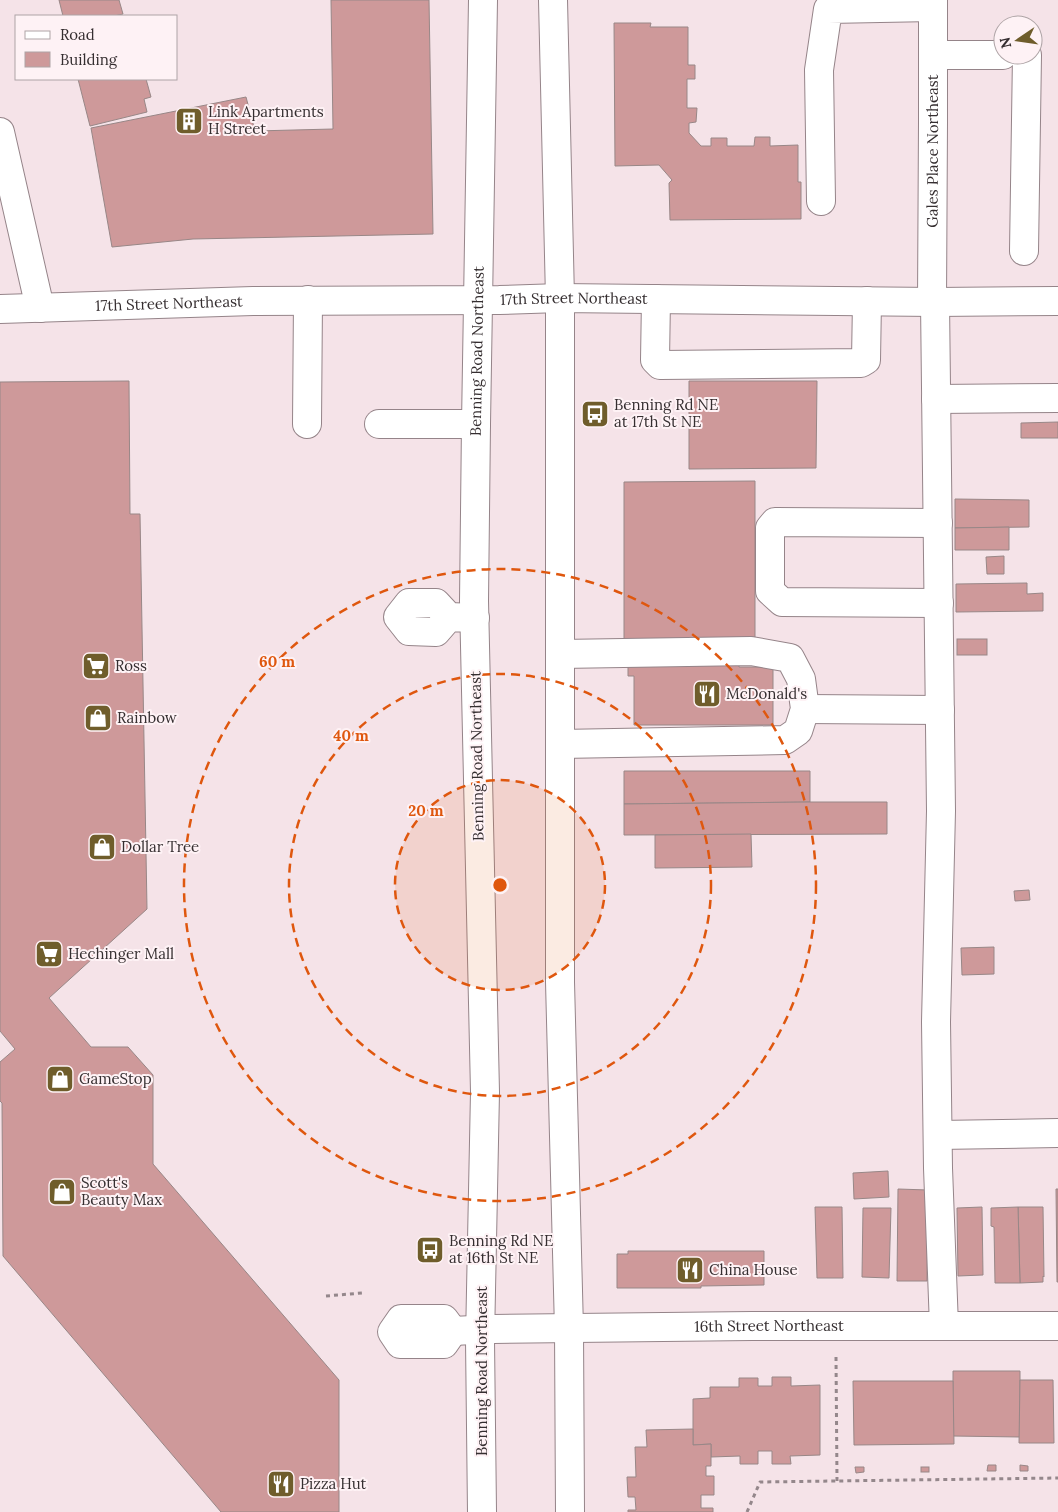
<svg xmlns="http://www.w3.org/2000/svg" width="1058" height="1512" viewBox="0 0 1058 1512" font-family="Lora,serif">
	<rect width="100%" height="100%" fill="#f5e3e8"/>
	<!-- building -->
	<g fill="#ce999a" stroke="#988787">
		<polygon points="59,0 119,0 123,14 114,16 63,16"/>
		<polygon points="331,0 429,0 433,234 193,239 112,247 91,128 246,97 255,131 333,129"/>
		<polygon points="614,23 651,23 650,27 688,27 688,65 695,65 695,79 687,79 687,108 697,108 696,122 689,123 689,133 701,146 711,146 711,138 727,138 727,146 754,146 755,137 770,137 770,146 798,145 798,182 801,182 801,219 670,220 669,183 672,180 659,165 615,166"/>
		<polygon points="78,79 146,79 151,97 144,99 147,112 90,126"/>
		<polygon points="129,381 130,514 140,514 147,909 49,998 91,1047 128,1047 153,1075 153,1164 339,1380 339,1512 221,1512 3,1256 2,1103 0,1101 0,1062 15,1049 0,1031 0,382"/>
		<polygon points="689,381 817,381 816,468 689,469"/>
		<polygon points="1058,422 1058,438 1021,438 1021,423"/>
		<polygon points="755,481 755,641 624,641 624,482"/>
		<polygon points="955,499 1029,500 1029,527 955,528"/>
		<polygon points="1009,527 1009,550 955,550 955,528"/>
		<polygon points="1004,556 1004,574 987,574 986,557"/>
		<polygon points="1027,583 1027,594 1043,593 1043,611 956,612 956,584"/>
		<rect x="957" y="639" width="30" height="16"/>
		<polygon points="739,657 739,667 773,667 773,725 634,725 634,676 628,676 628,662"/>
		<polygon points="624,771 810,771 810,802 624,804"/>
		<polygon points="810,802 887,802 887,834 624,835 624,804"/>
		<polygon points="751,834 752,867 655,868 655,835"/>
		<polygon points="1029,890 1030,900 1015,901 1014,891"/>
		<polygon points="994,947 994,974 962,975 961,948"/>
		<polygon points="888,1171 889,1197 854,1199 853,1173"/>
		<polygon points="898,1189 928,1190 927,1281 897,1281"/>
		<polygon points="1056,1189 1058,1189 1058,1282 1057,1282"/>
		<polygon points="815,1207 842,1207 843,1278 817,1278"/>
		<polygon points="982,1207 983,1275 958,1276 957,1208"/>
		<polygon points="1018,1207 1043,1207 1044,1277 1043,1276 1043,1282 1020,1283"/>
		<polygon points="1018,1207 1020,1283 995,1283 994,1227 991,1226 991,1208"/>
		<polygon points="863,1208 891,1208 889,1278 862,1277"/>
		<polygon points="628,1251 764,1251 764,1285 701,1286 701,1288 617,1288 617,1254 628,1254"/>
		<polygon points="953,1371 1020,1371 1020,1437 953,1436"/>
		<polygon points="772,1377 791,1377 791,1386 820,1385 820,1455 790,1456 791,1464 772,1464 772,1451 758,1451 758,1464 740,1464 740,1456 711,1457 711,1444 693,1445 693,1399 710,1398 710,1387 739,1387 739,1378 758,1378 758,1386 772,1386"/>
		<polygon points="1020,1380 1053,1380 1054,1443 1019,1443"/>
		<polygon points="853,1381 953,1381 954,1444 854,1445"/>
		<polygon points="693,1429 693,1445 711,1444 711,1466 706,1466 706,1476 714,1476 714,1495 701,1495 701,1508 713,1508 713,1512 628,1512 628,1510 636,1510 635,1497 628,1497 627,1477 636,1477 635,1447 647,1447 646,1430"/>
		<polygon points="988,1465 996,1465 996,1471 987,1471"/>
		<polygon points="1020,1465 1028,1466 1028,1471 1020,1471"/>
		<polygon points="855,1467 864,1467 864,1472 856,1473"/>
		<rect x="921" y="1467" width="8" height="5"/>
	</g>
	<g fill="none" stroke-linecap="round" stroke-linejoin="round">
		<!-- minor casing -->
		<g stroke="#958489" stroke-width="30">
			<g id="minor">
				<polyline points="933,55 1003,55"/>
				<polyline points="0,132 40,308"/>
				<polyline points="821,201 819,70 828,9 933,7"/>
				<polyline points="1024,251 1027,55"/>
				<polyline points="656,299 655,360 660,365 861,363 866,360 867,301"/>
				<path id="s1" d="M932,302l1,-180v-122"/>
				<polyline points="935,302 941,811 936,1022 938,1168 944,1326"/>
				<polyline points="936,399 1058,398"/>
				<polyline points="307,424 308,300"/>
				<polyline points="379,424 476,424"/>
				<polyline points="938,523 775,522 770,528 770,591 782,602 939,603"/>
				<polyline points="449,617 436,632 409,631 398,617 409,603 436,603 449,617 475,618"/>
				<polyline points="805,709 940,710"/>
				<polyline points="560,744 785,740 798,731 805,709 801,679 790,658 751,651 560,654"/>
				<polyline points="938,1135 1058,1133"/>
				<polygon points="401,1319 444,1319 453,1331 444,1344 400,1344 392,1332"/>
				<path id="s2" d="M453,1331l40,-2 259,-3h306"/>
			</g>
		</g>
		<!-- major casing -->
		<g stroke="#958489" stroke-width="30">
			<g id="major">
				<polyline points="553,0 560,298 560,982 569,1329 570,1512"/>
				<path id="s3" d="M0,309l253,-8 246,-1 61,-2 375,4 123,-1"/>
				<path id="s4" d="M482,1512l-2,-172 5,-248 -11,-491 2,-177 7,-424"/>
			</g>
		</g>
		<!-- path -->
		<g stroke="#94878b" stroke-width="3" stroke-dasharray="4 4" stroke-linecap="butt">
			<polyline points="326,1296 362,1293"/>
			<polyline points="836,1357 837,1481"/>
			<polyline points="747,1512 760,1482 1058,1478"/>
		</g>
		<!-- minor -->
		<use href="#minor" stroke="#fff" stroke-width="28"/>
		<!-- major -->
		<use href="#major" stroke="#fff" stroke-width="28"/>
	</g>
	<!-- distance rings -->
	<circle cx="500" cy="885" r="105" fill="#df570e" fill-opacity=".12"/>
	<g fill="none" stroke="#df570e" stroke-width="2.5" stroke-dasharray="9 6">
		<circle cx="500" cy="885" r="105"/>
		<circle cx="500" cy="885" r="211"/>
		<circle cx="500" cy="885" r="316"/>
	</g>
	<!-- icons -->
	<defs>
		<g id="building-square" transform="scale(1.4375)"><rect x="-9" y="-9" width="18" height="18" rx="4" fill="#6f5d2b" stroke="#fef2f5"/><path d="M-4-6H4V6H1V3H-1V6H-4ZM-2.5-4.3h1.7v1.8h-1.7ZM.8-4.3h1.7v1.8H.8ZM-2.5-1h1.7V.8h-1.7ZM.8-1h1.7V.8H.8Z" fill="#fff"/></g>
		<g id="bus-square" transform="scale(1.4375)"><rect x="-9" y="-9" width="18" height="18" rx="4" fill="#6f5d2b" stroke="#fef2f5"/><path d="M-5-6H5V4H4V6H2V4H-2V6H-4V4H-5ZM-3.5-4V0h7V-4ZM-3.5 1.2v1.5H-2V1.2ZM2 1.2v1.5H3.5V1.2Z" fill="#fff"/></g>
		<g id="supermarket-square" transform="scale(1.4375)"><rect x="-9" y="-9" width="18" height="18" rx="4" fill="#6f5d2b" stroke="#fef2f5"/><path d="M-6-5.5h2.5l.6 2H6L4.5 2H-2.5L-4.4-4H-6ZM-1.5 3.2a1.3 1.3 0 1 0 .1 0ZM3 3.2a1.3 1.3 0 1 0 .1 0Z" fill="#fff"/></g>
		<g id="restaurant-square" transform="scale(1.4375)"><rect x="-9" y="-9" width="18" height="18" rx="4" fill="#6f5d2b" stroke="#fef2f5"/><path d="M-5-6h1v4h1v-4h1v4h1v-4h1v5L-1.5 .5V6h-2V.5L-5-1ZM5-6V6H3V1.5H1.5Q1.5-4 5-6Z" fill="#fff"/></g>
		<g id="shop-square" transform="scale(1.4375)"><rect x="-9" y="-9" width="18" height="18" rx="4" fill="#6f5d2b" stroke="#fef2f5"/><path d="M-5-2.5h2.3a2.7 3.5 0 0 1 5.4 0H5L5.5 6h-11ZM-1.5-2.5h3a1.5 2.3 0 0 0-3 0Z" fill="#fff"/></g>
	</defs>
	<g fill-rule="evenodd">
		<use href="#building-square" x="189" y="121"/>
		<use href="#bus-square" x="595" y="414"/>
		<use href="#supermarket-square" x="96" y="666"/>
		<use href="#restaurant-square" x="707" y="694"/>
		<use href="#shop-square" x="98" y="718"/>
		<use href="#shop-square" x="102" y="847"/>
		<use href="#supermarket-square" x="49" y="954"/>
		<use href="#shop-square" x="60" y="1079"/>
		<use href="#shop-square" x="62" y="1192"/>
		<use href="#bus-square" x="430" y="1250"/>
		<use href="#restaurant-square" x="690" y="1270"/>
		<use href="#restaurant-square" x="281" y="1484"/>
	</g>
	<g text-anchor="middle" stroke-width="4" stroke-linejoin="round" paint-order="stroke">
		<!-- poi labels -->
		<g font-size="15" fill="#352e30" stroke="#fef2f5" text-anchor="start">
			<text x="208" y="117">Link Apartments<tspan x="208" dy="17">H Street</tspan></text>
			<text x="614" y="410">Benning Rd NE<tspan x="614" dy="17">at 17th St NE</tspan></text>
			<text x="115" y="671">Ross</text>
			<text x="726" y="699">McDonald's</text>
			<text x="117" y="723">Rainbow</text>
			<text x="121" y="852">Dollar Tree</text>
			<text x="68" y="959">Hechinger Mall</text>
			<text x="79" y="1084">GameStop</text>
			<text x="81" y="1188">Scott's<tspan x="81" dy="17">Beauty Max</tspan></text>
			<text x="449" y="1246">Benning Rd NE<tspan x="449" dy="17">at 16th St NE</tspan></text>
			<text x="709" y="1275">China House</text>
			<text x="300" y="1489">Pizza Hut</text>
		</g>
		<!-- street labels -->
		<g font-size="15" fill="#352e30" stroke="#fef2f5">
			<text dy="5" stroke="none"><textPath href="#s1" startOffset="151">Gales Place Northeast</textPath></text>
			<text dy="5" stroke="none"><textPath href="#s3" startOffset="574">17th Street Northeast</textPath></text>
			<text dy="5" stroke="none"><textPath href="#s3" startOffset="169">17th Street Northeast</textPath></text>
			<text dy="5" stroke="none"><textPath href="#s4" startOffset="1161">Benning Road Northeast</textPath></text>
			<text transform="translate(477 756) rotate(-91)" y="5">Benning Road Northeast</text>
			<text dy="5" stroke="none"><textPath href="#s2" startOffset="316">16th Street Northeast</textPath></text>
			<text transform="translate(482 1371) rotate(-90)" y="5">Benning Road Northeast</text>
		</g>
	</g>
	<circle cx="500" cy="885" r="8" fill="#df570e" stroke="#fef2f5" stroke-width="2.5"/>
	<g font-size="15" text-anchor="middle" font-weight="bold" fill="#df570e" stroke="#fef2f5" stroke-width="4" stroke-linejoin="round" paint-order="stroke">
		<text x="277" y="667">60 m</text>
		<text x="351" y="741">40 m</text>
		<text x="426" y="816">20 m</text>
	</g>
	<!-- legend -->
	<rect x="15" y="15" width="162" height="65" fill="#fef2f5" stroke="#aea4a6"/>
	<rect x="25" y="31" width="25" height="8" fill="#ffffff" stroke="#aea4a6"/>
	<text x="60" y="40" font-size="15" fill="#352e30">Road</text>
	<rect x="25" y="52" width="25" height="15" fill="#ce999a" stroke="#aea4a6"/>
	<text x="60" y="65" font-size="15" fill="#352e30">Building</text>
	<!-- north arrow -->
	<g transform="translate(1018 40) rotate(257)"><circle r="24" fill="#fef2f5" stroke="#aea4a6"/>
	<path d="M0-4L9 19L0 12L-9 19Z" fill="#6f5d2b"/>
	<text y="-8" font-size="14" font-weight="bold" text-anchor="middle" fill="#352e30">N</text>
	</g>
</svg>
